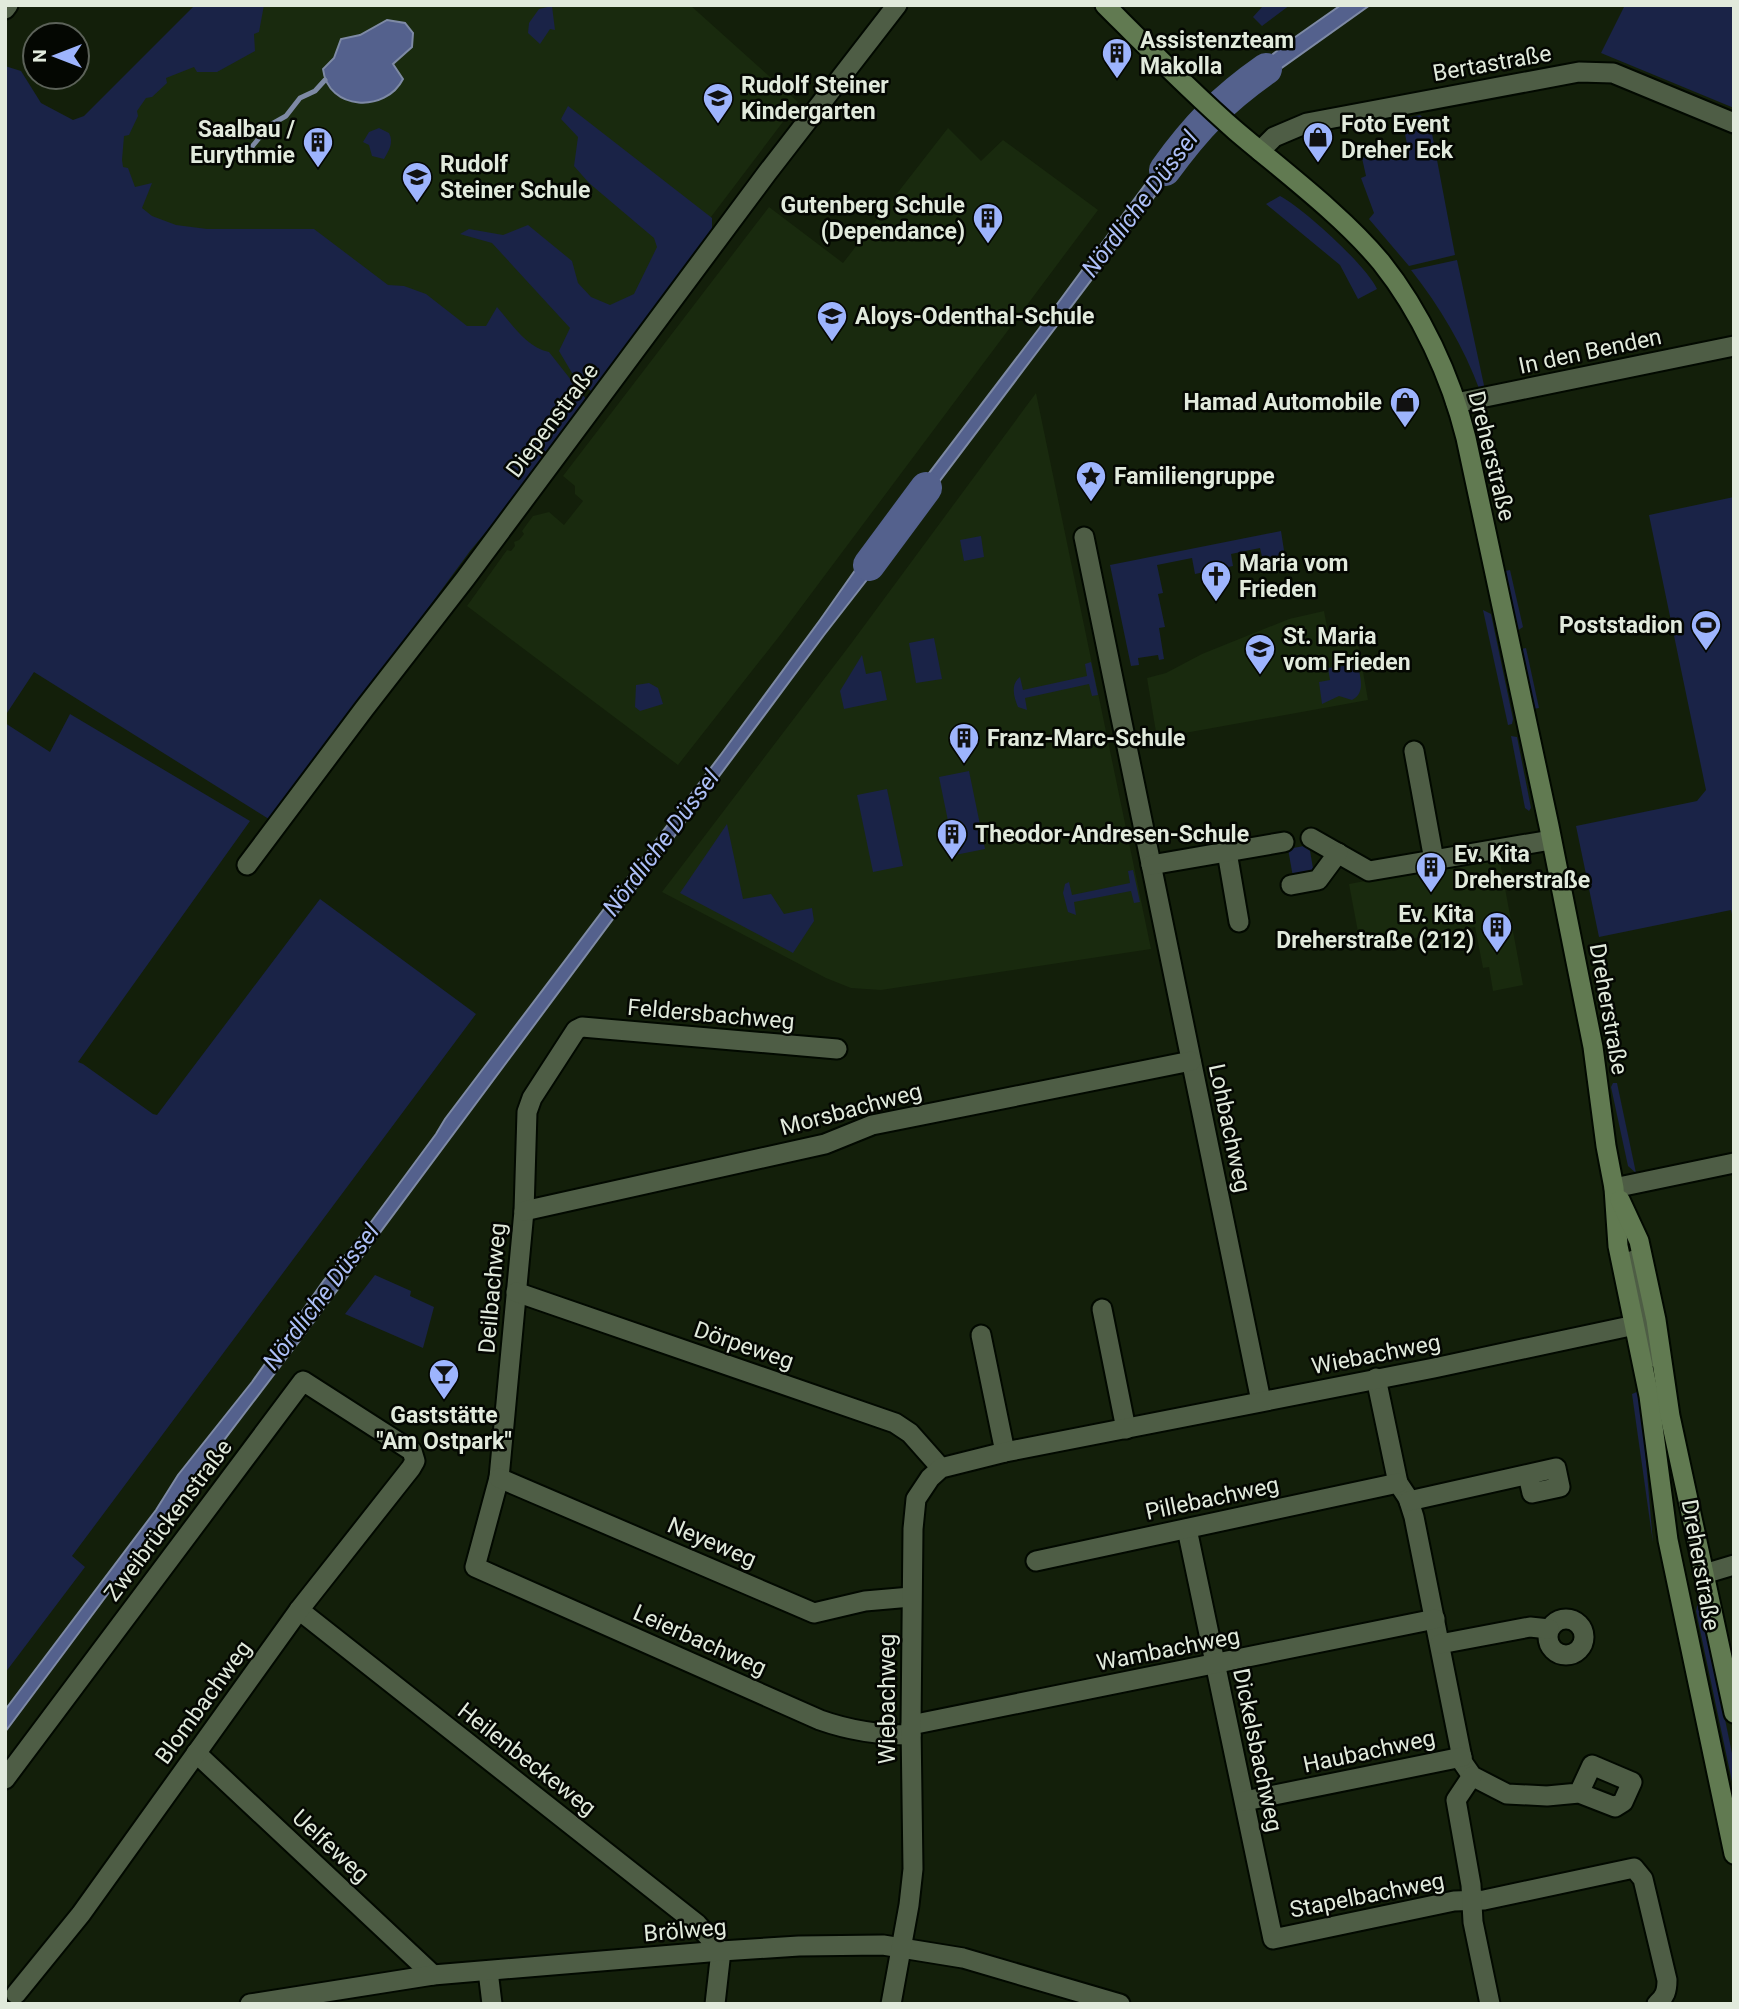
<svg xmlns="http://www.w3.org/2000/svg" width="1739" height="2009" viewBox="0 0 1739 2009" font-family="Roboto,sans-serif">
	<rect width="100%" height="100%" fill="#131f0a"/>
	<!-- built -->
	<g fill="#192a0e">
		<polygon points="201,5 690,5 798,102 561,415 135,228 86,121"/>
		<polygon points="948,128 981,161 1003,140 1098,210 781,634 678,765 467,606 507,550 511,551 515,546 514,542 519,540 524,534 522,531 533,516 549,512 564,525 583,501 575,494 575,486 563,476 769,207 843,263"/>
		<polygon points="1036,393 1151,949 881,990 851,988 826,978 662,892 850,645"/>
		<polygon points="1324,611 1330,643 1357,638 1368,700 1157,738 1147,678 1166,673 1202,654 1289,619"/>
		<polygon points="1499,856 1523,985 1493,991 1489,967 1483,968 1475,927 1361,948 1349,884"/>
	</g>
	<!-- green -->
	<g fill="#1a2347">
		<path d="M195,5h69l-5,27 -5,2 1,17 -38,21h-20l-3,-5 -28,11 1,5 -15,14 -6,1 -9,13 1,5 -9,19 -5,1 -2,24 1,7 5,1 7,19 17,-4 -10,25 10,8 24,9 31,4h107l74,56 16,1 22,8 41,32h19l11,-19c15,17 29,40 52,45l37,47 -76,104 -40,48 -198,270 -238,-149 -29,44v-650l16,5 20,32 32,17 11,-4z"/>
		<polygon points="1261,5 1290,5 1262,26 1253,17 1262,7"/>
		<polygon points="1625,5 1734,5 1734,108 1601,53"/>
		<polygon points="552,6 555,30 550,29 540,44 528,33 529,23 539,9"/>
		<polygon points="568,106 712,218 712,233 592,392 572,373 559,351 570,328 492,243 460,234 469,229 503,235 528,225 572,261 578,283 591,297 610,305 634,294 657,247 654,238 589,183 574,166 578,137 561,119"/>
		<polygon points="1420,115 1430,123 1455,255 1409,266 1369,219 1374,213 1361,178 1366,176 1362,158 1407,144 1402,119"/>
		<path d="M379,128l10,5c5,10 0,17 -5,26l-12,-3 -3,-11 -6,-3 6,-10z"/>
		<path d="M1280,196c24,13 86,69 97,93l-19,10 -18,-34 -74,-61z"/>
		<path d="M1457,260l28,130 -5,1c-16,-44 -40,-84 -69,-121z"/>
		<polygon points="1734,497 1734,923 1731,910 1599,937 1576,826 1697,801 1706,790 1649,515"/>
		<polygon points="1281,531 1285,557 1263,561 1260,548 1231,554 1233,566 1195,574 1192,558 1157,565 1163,593 1158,594 1165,627 1159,628 1164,659 1159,660 1158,655 1138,658 1139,665 1131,666 1110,565"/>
		<polygon points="981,536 984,557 964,561 960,540"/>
		<polygon points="1510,570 1523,627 1517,631 1505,571"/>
		<polygon points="1483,610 1491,614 1513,719 1512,724 1508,725"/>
		<polygon points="934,638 942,679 916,683 909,643"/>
		<polygon points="1526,648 1539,708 1533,709 1521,649"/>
		<polygon points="862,655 866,674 881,671 887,700 844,709 840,691"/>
		<path d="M1091,662l7,33 -6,1 -3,-12 -64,14 2,12 -9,-3c-4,-9 -8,-23 2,-30l3,13 64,-14 -2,-12z"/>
		<path d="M1358,664c2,14 8,29 -6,36l-13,-4 -17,8 -3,-22 11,-2 -2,-12z"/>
		<polygon points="649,683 658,688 663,704 640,711 635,707 636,685"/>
		<polygon points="70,714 250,821 78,1062 83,1064 153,1114 157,1115 320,899 476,1014 72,1556 85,1567 5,1673 5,723 50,752"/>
		<polygon points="1511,736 1517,737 1531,808 1529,811 1525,808"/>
		<polygon points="969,771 985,849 955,855 939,777"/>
		<polygon points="887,789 903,866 873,872 857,795"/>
		<polygon points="727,824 743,899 771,894 784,914 812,908 814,921 793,953 680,893"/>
		<polygon points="1309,845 1314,874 1293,877 1288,849"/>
		<polygon points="1133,870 1140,902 1134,903 1131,891 1074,902 1076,915 1068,912 1063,893 1065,884 1069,882 1072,895 1130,883 1128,871"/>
		<polygon points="1613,1083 1617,1083 1636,1173 1628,1166 1611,1087"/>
		<polygon points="375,1275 411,1291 410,1296 434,1307 423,1348 345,1314"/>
		<polygon points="1639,1391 1640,1392 1653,1543 1632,1394"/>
		<polygon points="1698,1602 1701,1603 1734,1763 1734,1791 1696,1611"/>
	</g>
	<!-- water -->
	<g fill="#54618d" stroke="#7e8aa5" stroke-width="2">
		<polygon points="1341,5 1370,5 1238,99 1228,89 1291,40"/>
		<path d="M387,20l18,3 8,10 -1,14 -19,17 10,15c-17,34 -75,32 -80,-10l11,-11 7,-19 19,-4z"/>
		<polygon points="1186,129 1197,140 905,527 894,519 1038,330"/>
		<polygon points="887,525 901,536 824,635 301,1339 142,1548 5,1732 5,1710 156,1510 178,1475 252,1382 324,1280 354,1245 436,1134 445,1119 722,753 820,620"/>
	</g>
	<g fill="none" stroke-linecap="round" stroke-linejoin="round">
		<!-- stream -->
		<polyline stroke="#7e8aa5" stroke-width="5" points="250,149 270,125 286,116 300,98 315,91 325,80"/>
		<!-- river -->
		<g stroke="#54618d" stroke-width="32">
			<path d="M1165,170c31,-43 58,-71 101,-101"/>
			<polyline points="869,565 926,488"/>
		</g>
		<!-- minor casing -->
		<g stroke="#020900" stroke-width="23">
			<g id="minor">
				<polyline points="5,9 8,5"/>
				<polyline points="1456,403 1734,346"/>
				<polyline points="1084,537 1261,1401"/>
				<polyline points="1414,751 1434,860"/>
				<polyline points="1311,838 1369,871 1551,840"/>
				<polyline points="1227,852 1239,922"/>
				<polyline points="247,865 364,709 465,579 767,173 897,5"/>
				<polyline points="1151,865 1284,842"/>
				<polyline points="1291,885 1318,880 1338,853"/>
				<path d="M837,1049l-255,-22 -6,3 -44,68 -5,14 -3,99 -25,267 -24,89 345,153c31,11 59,15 91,15"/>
				<polyline points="1619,1204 1614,1188 1734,1163"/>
				<polyline points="524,1211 825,1144 872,1125 1191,1061"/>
				<polyline points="1634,1260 1640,1301 1635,1325"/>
				<polyline points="516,1292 895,1423 910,1433 941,1468"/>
				<polyline points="1102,1309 1126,1429"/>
				<polyline points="981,1335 1005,1452"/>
				<polyline points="1376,1378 1398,1483 1408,1498 1414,1517 1463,1763 1472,1776 1507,1794 1547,1796 1579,1793 1615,1807 1623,1802 1632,1782 1592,1765 1579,1793"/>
				<polyline points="499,1478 814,1613 865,1601 911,1597"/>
				<polyline points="1409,1501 1556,1468 1560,1487 1532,1493 1528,1475"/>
				<path d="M1187,1529l86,410 181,-38 30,-1 150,-32 9,11 24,101c0,11 -2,17 -10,24"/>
				<polyline points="1036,1561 1398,1483"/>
				<polyline points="1704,1574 1734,1565"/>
				<polyline points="299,1610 697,1924 721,1951 715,2004"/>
				<circle cx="1566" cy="1637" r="18"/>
				<polyline points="1440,1644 1530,1627 1549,1629"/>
				<polyline points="911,1725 1435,1619"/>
				<polyline points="196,1753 433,1975"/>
				<polyline points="1472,1776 1456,1800 1471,1885 1473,1922 1490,2004"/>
				<polyline points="5,1779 303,1381 412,1451 415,1461 411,1468 299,1610 81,1914 16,1994"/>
				<polyline points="1245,1801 1462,1757"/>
				<polyline points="488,1971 492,2004"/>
				<polyline points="250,2004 433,1975 721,1951 799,1946 883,1945 963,1958 1120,2004"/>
				<polyline points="891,2004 909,1905 913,1869 911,1725 913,1529 916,1499 930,1478 941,1468 1005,1452 1434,1368 1635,1325 1643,1326 1648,1332 1654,1357"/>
			</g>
		</g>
		<!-- tertiary casing -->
		<g stroke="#020900" stroke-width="23">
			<polyline id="tertiary" points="1260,151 1274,137 1307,123 1579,72 1613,73 1734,123"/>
		</g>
		<!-- secondary casing -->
		<g stroke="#020900" stroke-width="23">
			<g id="secondary">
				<path d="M1105,5c43,43 85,86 131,126 47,40 106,84 145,131 40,50 70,115 85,176l83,388 44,221 13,99 8,42 4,58 31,150 19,144 66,314"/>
				<polyline points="1620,1200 1639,1241 1656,1320 1670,1416 1734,1713"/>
			</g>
		</g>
		<!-- minor -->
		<use href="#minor" stroke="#4e5d45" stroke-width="19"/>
		<!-- tertiary -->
		<use href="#tertiary" stroke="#4e5d45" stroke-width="19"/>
		<!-- secondary -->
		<use href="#secondary" stroke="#617a51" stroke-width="19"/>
	</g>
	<!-- icons -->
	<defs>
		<g id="building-pin" transform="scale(1.575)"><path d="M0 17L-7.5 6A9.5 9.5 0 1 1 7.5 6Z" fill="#9db4fd" stroke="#040702"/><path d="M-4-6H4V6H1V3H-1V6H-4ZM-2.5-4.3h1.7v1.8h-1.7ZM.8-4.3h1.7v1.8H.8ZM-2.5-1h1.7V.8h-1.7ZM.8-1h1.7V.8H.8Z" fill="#111"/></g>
		<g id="school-pin" transform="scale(1.575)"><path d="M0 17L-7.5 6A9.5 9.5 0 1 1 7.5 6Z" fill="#9db4fd" stroke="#040702"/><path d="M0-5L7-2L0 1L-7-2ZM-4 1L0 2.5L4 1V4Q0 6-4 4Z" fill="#111"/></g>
		<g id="shop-pin" transform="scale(1.575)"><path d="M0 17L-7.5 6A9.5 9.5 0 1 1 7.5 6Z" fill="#9db4fd" stroke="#040702"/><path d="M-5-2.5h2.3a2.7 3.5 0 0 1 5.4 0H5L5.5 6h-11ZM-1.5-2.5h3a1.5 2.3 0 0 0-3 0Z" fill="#111"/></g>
		<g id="sight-pin" transform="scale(1.575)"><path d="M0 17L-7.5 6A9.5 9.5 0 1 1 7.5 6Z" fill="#9db4fd" stroke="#040702"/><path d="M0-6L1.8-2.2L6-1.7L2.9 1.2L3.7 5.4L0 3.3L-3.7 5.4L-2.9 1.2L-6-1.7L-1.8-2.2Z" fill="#111"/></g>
		<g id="church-pin" transform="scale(1.575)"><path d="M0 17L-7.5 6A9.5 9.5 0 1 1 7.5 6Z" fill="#9db4fd" stroke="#040702"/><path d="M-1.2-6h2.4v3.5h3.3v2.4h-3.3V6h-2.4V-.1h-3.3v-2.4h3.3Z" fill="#111"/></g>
		<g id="stadium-pin" transform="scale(1.575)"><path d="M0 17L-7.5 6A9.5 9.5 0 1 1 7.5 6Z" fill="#9db4fd" stroke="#040702"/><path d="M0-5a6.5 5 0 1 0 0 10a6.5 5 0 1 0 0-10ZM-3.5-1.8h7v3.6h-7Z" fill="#111"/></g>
		<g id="bar-pin" transform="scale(1.575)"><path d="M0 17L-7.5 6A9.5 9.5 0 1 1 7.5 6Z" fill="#9db4fd" stroke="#040702"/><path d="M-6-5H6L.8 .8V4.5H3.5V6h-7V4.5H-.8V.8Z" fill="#111"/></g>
	</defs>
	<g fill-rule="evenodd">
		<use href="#building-pin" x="1117" y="53"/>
		<use href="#school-pin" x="718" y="98"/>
		<use href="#shop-pin" x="1318" y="137"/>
		<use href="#building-pin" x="318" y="142"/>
		<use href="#school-pin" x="417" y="177"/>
		<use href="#building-pin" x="988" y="218"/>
		<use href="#school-pin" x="832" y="316"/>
		<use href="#shop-pin" x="1405" y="402"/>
		<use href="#sight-pin" x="1091" y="476"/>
		<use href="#church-pin" x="1216" y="576"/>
		<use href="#stadium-pin" x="1706" y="625"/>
		<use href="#school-pin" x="1260" y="649"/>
		<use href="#building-pin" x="964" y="738"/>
		<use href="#building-pin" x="952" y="834"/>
		<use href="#building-pin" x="1431" y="867"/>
		<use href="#building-pin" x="1497" y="927"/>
		<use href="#bar-pin" x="444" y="1374"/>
	</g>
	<g text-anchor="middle" stroke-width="5" stroke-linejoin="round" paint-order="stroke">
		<!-- poi labels -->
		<g font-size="23" font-weight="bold" fill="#e1eadc" stroke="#040702" text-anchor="start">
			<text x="1140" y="48">Assistenzteam<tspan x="1140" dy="26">Makolla</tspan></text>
			<text x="741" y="93">Rudolf Steiner<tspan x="741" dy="26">Kindergarten</tspan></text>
			<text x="1341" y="132">Foto Event<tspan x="1341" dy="26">Dreher Eck</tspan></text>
			<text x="295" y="137" text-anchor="end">Saalbau /<tspan x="295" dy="26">Eurythmie</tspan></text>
			<text x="440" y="172">Rudolf<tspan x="440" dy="26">Steiner Schule</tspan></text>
			<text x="965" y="213" text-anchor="end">Gutenberg Schule<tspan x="965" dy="26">(Dependance)</tspan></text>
			<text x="855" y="324">Aloys-Odenthal-Schule</text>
			<text x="1382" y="410" text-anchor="end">Hamad Automobile</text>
			<text x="1114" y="484">Familiengruppe</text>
			<text x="1239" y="571">Maria vom<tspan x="1239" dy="26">Frieden</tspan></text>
			<text x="1683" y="633" text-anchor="end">Poststadion</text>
			<text x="1283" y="644">St. Maria<tspan x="1283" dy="26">vom Frieden</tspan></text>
			<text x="987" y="746">Franz-Marc-Schule</text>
			<text x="975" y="842">Theodor-Andresen-Schule</text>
			<text x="1454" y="862">Ev. Kita<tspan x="1454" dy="26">Dreherstraße</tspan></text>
			<text x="1474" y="922" text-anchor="end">Ev. Kita<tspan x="1474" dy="26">Dreherstraße (212)</tspan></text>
			<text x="444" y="1423" text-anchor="middle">Gaststätte<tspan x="444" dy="26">"Am Ostpark"</tspan></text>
		</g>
		<!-- street labels -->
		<g font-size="23" fill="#e1eadc" stroke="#040702">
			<text transform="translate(1492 63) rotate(-10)" y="8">Bertastraße</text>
			<text transform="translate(1590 351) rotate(-12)" y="8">In den Benden</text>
			<text transform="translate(552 420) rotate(-53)" y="8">Diepenstraße</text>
			<text transform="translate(1492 456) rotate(76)" y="8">Dreherstraße</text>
			<text transform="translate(1609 1009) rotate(80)" y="8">Dreherstraße</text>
			<text transform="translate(711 1014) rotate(5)" y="8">Feldersbachweg</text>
			<text transform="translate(851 1109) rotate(-15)" y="8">Morsbachweg</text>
			<text transform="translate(1230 1128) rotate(78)" y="8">Lohbachweg</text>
			<text transform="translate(492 1288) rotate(-85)" y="8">Deilbachweg</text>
			<text transform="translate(744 1345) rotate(19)" y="8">Dörpeweg</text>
			<text transform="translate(1376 1354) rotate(-11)" y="8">Wiebachweg</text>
			<text transform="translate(1212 1498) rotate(-12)" y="8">Pillebachweg</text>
			<text transform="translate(168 1520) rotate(-53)" y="8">Zweibrückenstraße</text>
			<text transform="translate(712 1542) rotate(23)" y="8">Neyeweg</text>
			<text transform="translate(1701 1565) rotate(80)" y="8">Dreherstraße</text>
			<text transform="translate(700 1640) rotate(24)" y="8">Leierbachweg</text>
			<text transform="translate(1168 1649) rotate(-11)" y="8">Wambachweg</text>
			<text transform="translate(887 1699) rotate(-90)" y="8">Wiebachweg</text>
			<text transform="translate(203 1702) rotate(-54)" y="8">Blombachweg</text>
			<text transform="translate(1258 1750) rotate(78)" y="8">Dickelsbachweg</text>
			<text transform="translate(1369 1751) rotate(-12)" y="8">Haubachweg</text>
			<text transform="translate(527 1759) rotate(38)" y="8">Heilenbeckeweg</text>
			<text transform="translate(331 1846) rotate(43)" y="8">Uelfeweg</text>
			<text transform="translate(1367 1895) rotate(-11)" y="8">Stapelbachweg</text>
			<text transform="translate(685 1930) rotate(-5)" y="8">Brölweg</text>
		</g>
		<!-- water labels -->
		<g font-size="24" font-style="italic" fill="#adbff7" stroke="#040702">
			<text transform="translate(1140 204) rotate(-53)" y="8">Nördliche Düssel</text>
			<text transform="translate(661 843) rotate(-53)" y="8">Nördliche Düssel</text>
			<text transform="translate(321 1297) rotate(-53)" y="8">Nördliche Düssel</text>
		</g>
	</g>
	<!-- border -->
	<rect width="1739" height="2009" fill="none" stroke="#e1eadc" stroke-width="14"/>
	<!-- north arrow -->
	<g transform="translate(56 56) rotate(270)"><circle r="33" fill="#040702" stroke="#5c6259" stroke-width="2"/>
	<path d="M0-5L12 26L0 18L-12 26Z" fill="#9db4fd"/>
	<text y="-10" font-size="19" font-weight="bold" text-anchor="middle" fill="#e1eadc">N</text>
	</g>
</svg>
